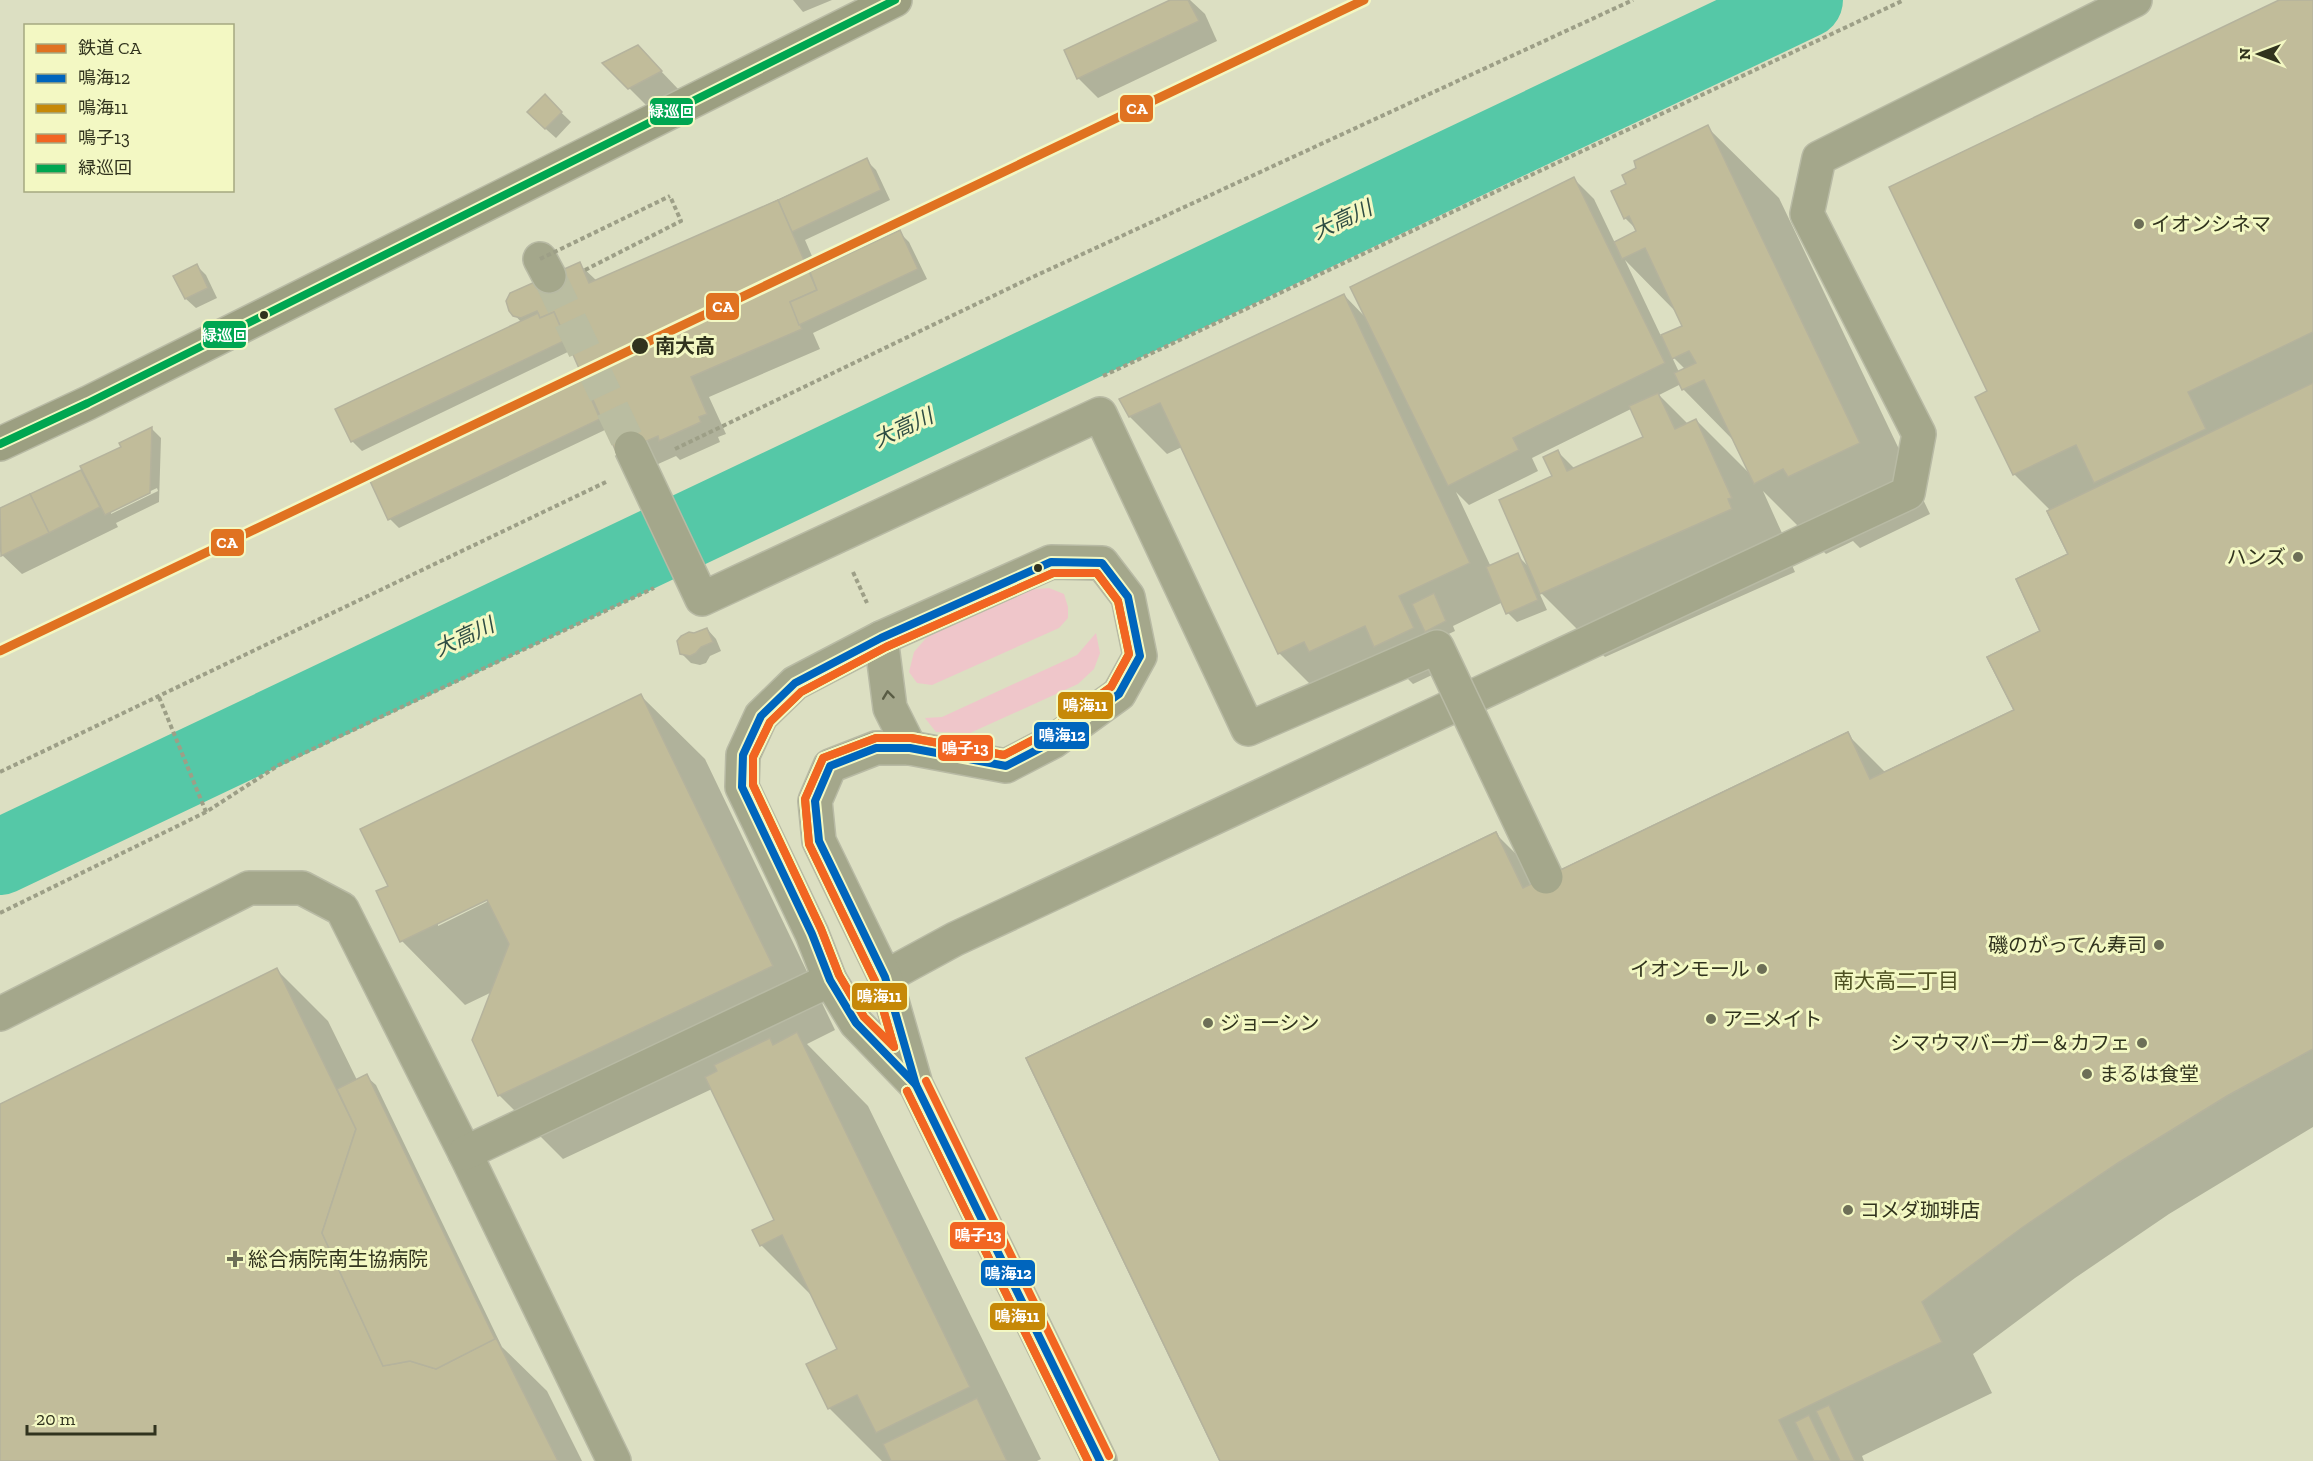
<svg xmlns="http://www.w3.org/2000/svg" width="2313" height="1461" viewBox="0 0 2313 1461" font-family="'Zilla Slab','Noto Sans JP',serif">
	<rect width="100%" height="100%" fill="#dcdfc2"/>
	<!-- green -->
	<g fill="#efc6ca">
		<polygon points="1049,588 1064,594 1068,607 1068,618 1059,628 932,685 917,683 909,672 914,652 927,637 1025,590"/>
		<polygon points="1096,633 1100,653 1094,669 1078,684 970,733 936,732 925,718 942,717 1077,655"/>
	</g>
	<!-- shadow -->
	<g fill="#0003" fill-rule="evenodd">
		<polygon points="793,0 832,0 803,12"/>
		<polygon points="1174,0 1190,0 1205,14 1217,41 1098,98 1078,78"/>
		<polygon points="2281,0 2313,0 2313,1127 2169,1214 2075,1278 1973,1354 1992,1393 1862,1456 1864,1461 1222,1461 1496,834 1543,881 1847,734 1886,773 2016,710 2070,555 2051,511 2014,474 1989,392"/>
		<polygon points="605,64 657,67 681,92 649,108"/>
		<polygon points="545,97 571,122 556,138 538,122"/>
		<path d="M1707,127l72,71 151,316 -70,34 -7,-7 -27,13 -63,-63 32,71 -4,1 4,9 -190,85 -67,-67 9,20 -30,12 -9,-9 -5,-11 -50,24 2,5 -17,8 13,27 -38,18 -17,-17 -79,24 -38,-38 -97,-206 -15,7 -37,-37 214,-122 23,24 207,-140 20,20 21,44 24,-11 -14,-14 3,-33zM1625,260l52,53 7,13 -23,10zM1671,355l14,14 -6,3zM1681,384l2,5 52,53 16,33 -55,-55 -8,4 -29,-29zM1631,409l14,29 -70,31 -17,-17 -28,116 -13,-13 -26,12 -35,-75 13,13 69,-34 -6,-13z"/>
		<polygon points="866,160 876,170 890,200 805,240 818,270 899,232 909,242 927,279 813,333 820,349 709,397 726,434 718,437 720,442 680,460 676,456 638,473 607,429 399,528 390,519 583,382 588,387 572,350 362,451 352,441 522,323 510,310 579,264 597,281"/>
		<polygon points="197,266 206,275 217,298 196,308 186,299 175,277"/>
		<path d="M152,429l9,9 -2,64 -43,21 2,4 -96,47 -20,-19 -2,-4v-42l81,-38 6,7 36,-30zM157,488l1,3 -47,23v-4z"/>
		<polygon points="707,629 716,639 721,651 710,656 706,663 700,665 691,663 681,653 694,635"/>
		<path d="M641,696l64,63 130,271 -28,14 61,62 173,353 -4,2h-155l-53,-53 10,-58 -25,-52 -53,-53 15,-24 -64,-132 -149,70 -64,-64 -7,-103 -27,13 -63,-64 -12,-54zM493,895l2,3 -57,28v-4z"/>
		<polygon points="277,970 328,1021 357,1080 366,1076 376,1085 502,1347 547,1391 582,1461 0,1461 0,1106"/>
	</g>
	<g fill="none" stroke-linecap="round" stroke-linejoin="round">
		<!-- river -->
		<polyline stroke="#55c8a7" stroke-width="76" points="0,857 1805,0"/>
	</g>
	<!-- building -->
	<g fill="#c1bc9a" stroke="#b5b39d" stroke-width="1.5">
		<polygon points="1170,0 1188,0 1199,21 1077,79 1064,50"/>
		<polygon points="2279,0 2313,0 2313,332 2188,392 2206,429 2094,483 2076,445 2013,475 1975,397 1987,391 1889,187"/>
		<polygon points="638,45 662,71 628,89 602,63"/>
		<polygon points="545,94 562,112 545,129 527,112"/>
		<polygon points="1708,125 1860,443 1788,477 1783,469 1754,484 1704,380 1682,390 1674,373 1696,363 1689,351 1672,359 1661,335 1682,326 1645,248 1622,259 1614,242 1636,231 1629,216 1624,219 1611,191 1626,184 1622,175 1636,168 1634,161"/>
		<polygon points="867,158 881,190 792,232 778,200"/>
		<polygon points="1574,177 1665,363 1513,438 1519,450 1448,486 1350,287"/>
		<polygon points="778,200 817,290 790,302 802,329 691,377 707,414 699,417 701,422 659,441 658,436 617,454 554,312 540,318 537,311 521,318 513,316 509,311 506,301 510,293 580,262 589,283"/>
		<polygon points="900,230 918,269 799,325 790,302 817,290 810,272"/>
		<polygon points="197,264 208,288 185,299 173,276"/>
		<polygon points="1344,294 1470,563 1399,596 1414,628 1374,647 1365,626 1309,652 1304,642 1278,654 1160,403 1129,417 1119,399"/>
		<polygon points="554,312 566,340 351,442 335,409 538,313 540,318"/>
		<polygon points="583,380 600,419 388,520 370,481"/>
		<polygon points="2313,383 2313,1049 2227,1096 2118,1163 2023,1227 1922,1302 1942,1342 1779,1420 1799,1461 1220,1461 1026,1058 1496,832 1523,888 1848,732 1870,779 2014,710 1987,657 2040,631 2016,579 2068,554 2047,511"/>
		<polygon points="2313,383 2313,1049 2227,1096 2118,1163 2023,1227 1922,1302 1942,1342 1779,1420 1799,1461 1220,1461 1026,1058 1496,832 1523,888 1848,732 1870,779 2014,710 1987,657 2040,631 2016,579 2068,554 2047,511"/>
		<polygon points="1658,393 1675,429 1696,419 1732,498 1728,499 1732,509 1540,594 1499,500 1552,476 1543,457 1558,450 1567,471 1643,437 1629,406"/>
		<polygon points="152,427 150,493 105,515 80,466 121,447 119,443"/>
		<polygon points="81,470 100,507 49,533 30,494"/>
		<polygon points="30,494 49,533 1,556 0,508"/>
		<polygon points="1518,553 1538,600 1506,614 1486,567"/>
		<polygon points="1434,593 1446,621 1425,632 1412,604"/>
		<polygon points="707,628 713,642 701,647 696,653 690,656 680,654 677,641 681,636 689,632 694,633"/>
		<polygon points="641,694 773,966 498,1096 472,1040 509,944 487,900 400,942 376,891 388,886 360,829"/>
		<polygon points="277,968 356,1129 322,1233 383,1366 410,1361 436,1369 496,1338 558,1461 0,1461 0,1104"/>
		<polygon points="797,1032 970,1387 876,1433 857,1395 828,1409 806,1364 837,1349 782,1235 760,1246 752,1230 774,1220 705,1077 717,1071 714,1065 770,1038 773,1045"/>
		<polygon points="367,1074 495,1339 436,1369 410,1361 383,1366 322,1233 356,1129 337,1089"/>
		<polygon points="977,1398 1007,1461 891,1461 883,1444"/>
		<polygon points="1829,1405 1855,1461 1840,1461 1816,1411"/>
		<polygon points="1809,1415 1831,1461 1814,1461 1795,1422"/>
	</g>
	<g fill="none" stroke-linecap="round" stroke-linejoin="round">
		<!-- minor-tunnel -->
		<polyline stroke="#babda1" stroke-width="33" stroke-dasharray="33 16" stroke-linecap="butt" points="549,276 631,448"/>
		<!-- minor casing -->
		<g stroke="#b8baa4" stroke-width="36">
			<g id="minor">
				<polyline points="540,259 549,276"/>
				<polyline points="881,638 890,708 910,748"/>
				<polyline points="885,977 955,939 1908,493 1919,434 1807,214 1819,158 2135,0"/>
				<polyline points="0,1014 249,888 302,888 342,909 465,1153 614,1461"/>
				<polyline points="916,1085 856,1023 830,980 812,934 742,787 743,755 761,716 795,683 881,638 1051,562 1102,563 1128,597 1140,656 1119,694 1054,741 1006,766 910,748 876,748 830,766 815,801 819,841 885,977 916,1085 1100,1461"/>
				<polyline points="465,1153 830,980"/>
			</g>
		</g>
		<!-- major casing -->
		<g stroke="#b8baa4" stroke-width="36">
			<polyline id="major" points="0,444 88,403 895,0"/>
		</g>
		<!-- path -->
		<g stroke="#9d9f87" stroke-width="4" stroke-dasharray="4.5 3" stroke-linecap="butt">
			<polyline points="585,270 681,221 670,196"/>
			<polyline points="1103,376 1904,0"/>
			<polyline points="675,449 1022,282 1633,0"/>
			<polyline points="853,572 867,603"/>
			<polyline points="159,697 206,812"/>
			<polyline points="0,772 606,482"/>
			<polyline points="0,913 206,812 279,765 654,588"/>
		</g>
		<!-- minor -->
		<use href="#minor" stroke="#a4a78b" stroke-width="33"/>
		<!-- major -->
		<use href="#major" stroke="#9c9f81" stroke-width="33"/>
		<!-- minor-bridge casing -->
		<g stroke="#b8baa4" stroke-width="36" stroke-linecap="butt">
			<polyline id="minor-bridge" points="631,448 702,599 1100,414 1248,729 1437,647 1546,877"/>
		</g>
		<!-- path-bridge -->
		<polyline stroke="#9d9f87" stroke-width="4" stroke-dasharray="4.5 3" stroke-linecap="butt" points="540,259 670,196"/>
		<!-- minor-bridge -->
		<use href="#minor-bridge" stroke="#a4a78b" stroke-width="33"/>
		<!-- bus-1 casing -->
		<g stroke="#f3f8c3" stroke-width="12">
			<g id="bus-1">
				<polygon points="1051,562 1102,563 1128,597 1140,656 1119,694 1054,741 1006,766 910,748 876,748 830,766 815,801 819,841 885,977 916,1085 856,1023 830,980 812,934 742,787 743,755 761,716 795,683 881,638"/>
				<polyline points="916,1085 1100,1461"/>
			</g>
		</g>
		<!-- bus-2 casing -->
		<g stroke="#f3f8c3" stroke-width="12">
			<g id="bus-2">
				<polygon points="1053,573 1097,573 1118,601 1129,654 1111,687 1048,732 1004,755 911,738 876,738 823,758 805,799 809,844 875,981 894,1047 864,1017 839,975 821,929 753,785 753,757 770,722 801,692 886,647"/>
				<polyline points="907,1091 1088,1461"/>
			</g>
		</g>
		<!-- bus-3 casing -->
		<g stroke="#f3f8c3" stroke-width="12">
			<g id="bus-3">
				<polygon points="1053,573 1097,573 1118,601 1129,654 1111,687 1048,732 1004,755 911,738 876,738 823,758 805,799 809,844 875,981 894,1047 864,1017 839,975 821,929 753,785 753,757 770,722 801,692 886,647"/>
				<polyline points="926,1081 1109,1456"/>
				<polyline points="907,1091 1088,1461"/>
			</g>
		</g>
		<!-- bus-4 casing -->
		<g stroke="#f3f8c3" stroke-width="12">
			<polyline id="bus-4" points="0,444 88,403 895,0"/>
		</g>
		<!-- bus-1 -->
		<use href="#bus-1" stroke="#0065bd" stroke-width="8"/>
		<!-- bus-2 -->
		<use href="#bus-2" stroke="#c68908" stroke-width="8"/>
		<!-- bus-3 -->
		<use href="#bus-3" stroke="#f26522" stroke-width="8"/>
		<!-- bus-4 -->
		<use href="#bus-4" stroke="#00a651" stroke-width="8"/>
		<!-- rail-1 casing -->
		<g stroke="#f3f8c3" stroke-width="14">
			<polyline id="rail-1" points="0,651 1364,0"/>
		</g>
		<!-- rail-1 -->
		<use href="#rail-1" stroke="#e07221" stroke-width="9"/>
	</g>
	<!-- one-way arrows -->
	<defs><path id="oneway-chevron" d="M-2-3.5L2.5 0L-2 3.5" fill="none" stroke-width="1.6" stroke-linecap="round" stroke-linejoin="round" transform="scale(1.5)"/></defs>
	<use stroke="#595c44" href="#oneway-chevron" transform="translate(888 695) rotate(-97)"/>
	<!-- markers -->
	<g fill="#6d6f57" stroke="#f3f8c3" stroke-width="2">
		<circle cx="2139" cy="224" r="6"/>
		<circle cx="2298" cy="557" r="6"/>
		<circle cx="2159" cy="945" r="6"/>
		<circle cx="1762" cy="969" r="6"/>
		<circle cx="1711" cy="1019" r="6"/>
		<circle cx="1208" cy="1023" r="6"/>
		<circle cx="2142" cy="1043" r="6"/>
		<circle cx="2087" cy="1074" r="6"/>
		<circle cx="1848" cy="1210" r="6"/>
		<path d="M232 1250h6v6h6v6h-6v6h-6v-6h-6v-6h6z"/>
	</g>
	<g fill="#31331e" stroke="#f3f8c3" stroke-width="2">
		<circle cx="264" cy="315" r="5"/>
		<circle cx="640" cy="346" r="9"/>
		<circle cx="1038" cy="568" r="5"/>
	</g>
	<g text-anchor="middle" stroke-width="6" stroke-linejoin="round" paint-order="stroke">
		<!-- poi labels -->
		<g font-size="20" fill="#31331e" stroke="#f3f8c3" text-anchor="start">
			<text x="2151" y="231">イオンシネマ</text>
			<text x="2286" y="564" text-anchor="end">ハンズ</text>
			<text x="2147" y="952" text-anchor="end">磯のがってん寿司</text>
			<text x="1750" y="976" text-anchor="end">イオンモール</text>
			<text x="1723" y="1026">アニメイト</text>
			<text x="1220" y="1030">ジョーシン</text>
			<text x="2130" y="1050" text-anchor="end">シマウマバーガー＆カフェ</text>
			<text x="2099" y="1081">まるは食堂</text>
			<text x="1860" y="1217">コメダ珈琲店</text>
			<text x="248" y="1266">総合病院南生協病院</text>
		</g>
		<!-- stop labels -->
		<g font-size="20" font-weight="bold" fill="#31331e" stroke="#f3f8c3" text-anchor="start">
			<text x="655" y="353">南大高</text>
		</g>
		<!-- water labels -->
		<g font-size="21" font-style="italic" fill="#2f4d44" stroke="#f3f8c3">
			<text transform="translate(1342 220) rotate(-25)" y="7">大高川</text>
			<text transform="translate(903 428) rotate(-25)" y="7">大高川</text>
			<text transform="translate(464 637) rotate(-25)" y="7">大高川</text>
		</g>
		<!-- neighbourhood labels -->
		<g font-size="21" fill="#4e5121" stroke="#f3f8c3">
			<text x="1896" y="988">南大高二丁目</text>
		</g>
	</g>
	<g stroke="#f3f8c3" stroke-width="2">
		<rect x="1119" y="94" width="35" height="29" rx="6" fill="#e07221"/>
		<rect x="649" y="97" width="45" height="29" rx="6" fill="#00a651"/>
		<rect x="705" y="292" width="35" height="29" rx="6" fill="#e07221"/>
		<rect x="202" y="320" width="45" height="29" rx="6" fill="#00a651"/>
		<rect x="210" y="528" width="35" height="29" rx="6" fill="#e07221"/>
		<rect x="1057" y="691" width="57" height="29" rx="6" fill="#c68908"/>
		<rect x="1033" y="721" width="57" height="29" rx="6" fill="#0065bd"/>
		<rect x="937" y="734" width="57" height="28" rx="6" fill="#f26522"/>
		<rect x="851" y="982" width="57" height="29" rx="6" fill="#c68908"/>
		<rect x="949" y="1221" width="57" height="29" rx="6" fill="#f26522"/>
		<rect x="980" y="1259" width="56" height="28" rx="6" fill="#0065bd"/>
		<rect x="989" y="1302" width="57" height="29" rx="6" fill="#c68908"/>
	</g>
	<g font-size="16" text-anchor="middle" font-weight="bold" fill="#fff">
		<text x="1137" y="114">CA</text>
		<text x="672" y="117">緑巡回</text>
		<text x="723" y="312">CA</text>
		<text x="225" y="341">緑巡回</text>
		<text x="227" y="548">CA</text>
		<text x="1085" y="711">鳴海11</text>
		<text x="1062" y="741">鳴海12</text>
		<text x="965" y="754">鳴子13</text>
		<text x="879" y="1002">鳴海11</text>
		<text x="978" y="1241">鳴子13</text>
		<text x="1008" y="1279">鳴海12</text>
		<text x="1017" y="1322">鳴海11</text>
	</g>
	<!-- legend -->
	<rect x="24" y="24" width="210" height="168" fill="#f3f8c3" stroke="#a5a981" stroke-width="1.5"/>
	<rect x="36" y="44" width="30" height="9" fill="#e07221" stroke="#a5a981" stroke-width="1.5"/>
	<text x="78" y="54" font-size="18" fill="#31331e">鉄道 CA</text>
	<rect x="36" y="74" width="30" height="9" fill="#0065bd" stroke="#a5a981" stroke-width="1.5"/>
	<text x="78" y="84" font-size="18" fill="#31331e">鳴海12</text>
	<rect x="36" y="104" width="30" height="9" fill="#c68908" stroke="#a5a981" stroke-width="1.5"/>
	<text x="78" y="114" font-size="18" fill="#31331e">鳴海11</text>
	<rect x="36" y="134" width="30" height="9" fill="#f26522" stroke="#a5a981" stroke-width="1.5"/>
	<text x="78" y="144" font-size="18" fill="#31331e">鳴子13</text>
	<rect x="36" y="164" width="30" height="9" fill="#00a651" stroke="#a5a981" stroke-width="1.5"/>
	<text x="78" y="174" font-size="18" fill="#31331e">緑巡回</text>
	<!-- north arrow -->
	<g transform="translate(2259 54) rotate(270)" stroke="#f3f8c3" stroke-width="4.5" paint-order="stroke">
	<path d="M0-4.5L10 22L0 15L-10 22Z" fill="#31331e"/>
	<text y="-9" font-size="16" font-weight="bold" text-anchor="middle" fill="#31331e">N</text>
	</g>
	<!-- scale -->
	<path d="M27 1425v9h128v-9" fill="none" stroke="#31331e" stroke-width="3"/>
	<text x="36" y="1425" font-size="18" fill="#31331e" stroke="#f3f8c3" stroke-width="4.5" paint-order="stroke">20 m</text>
</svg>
